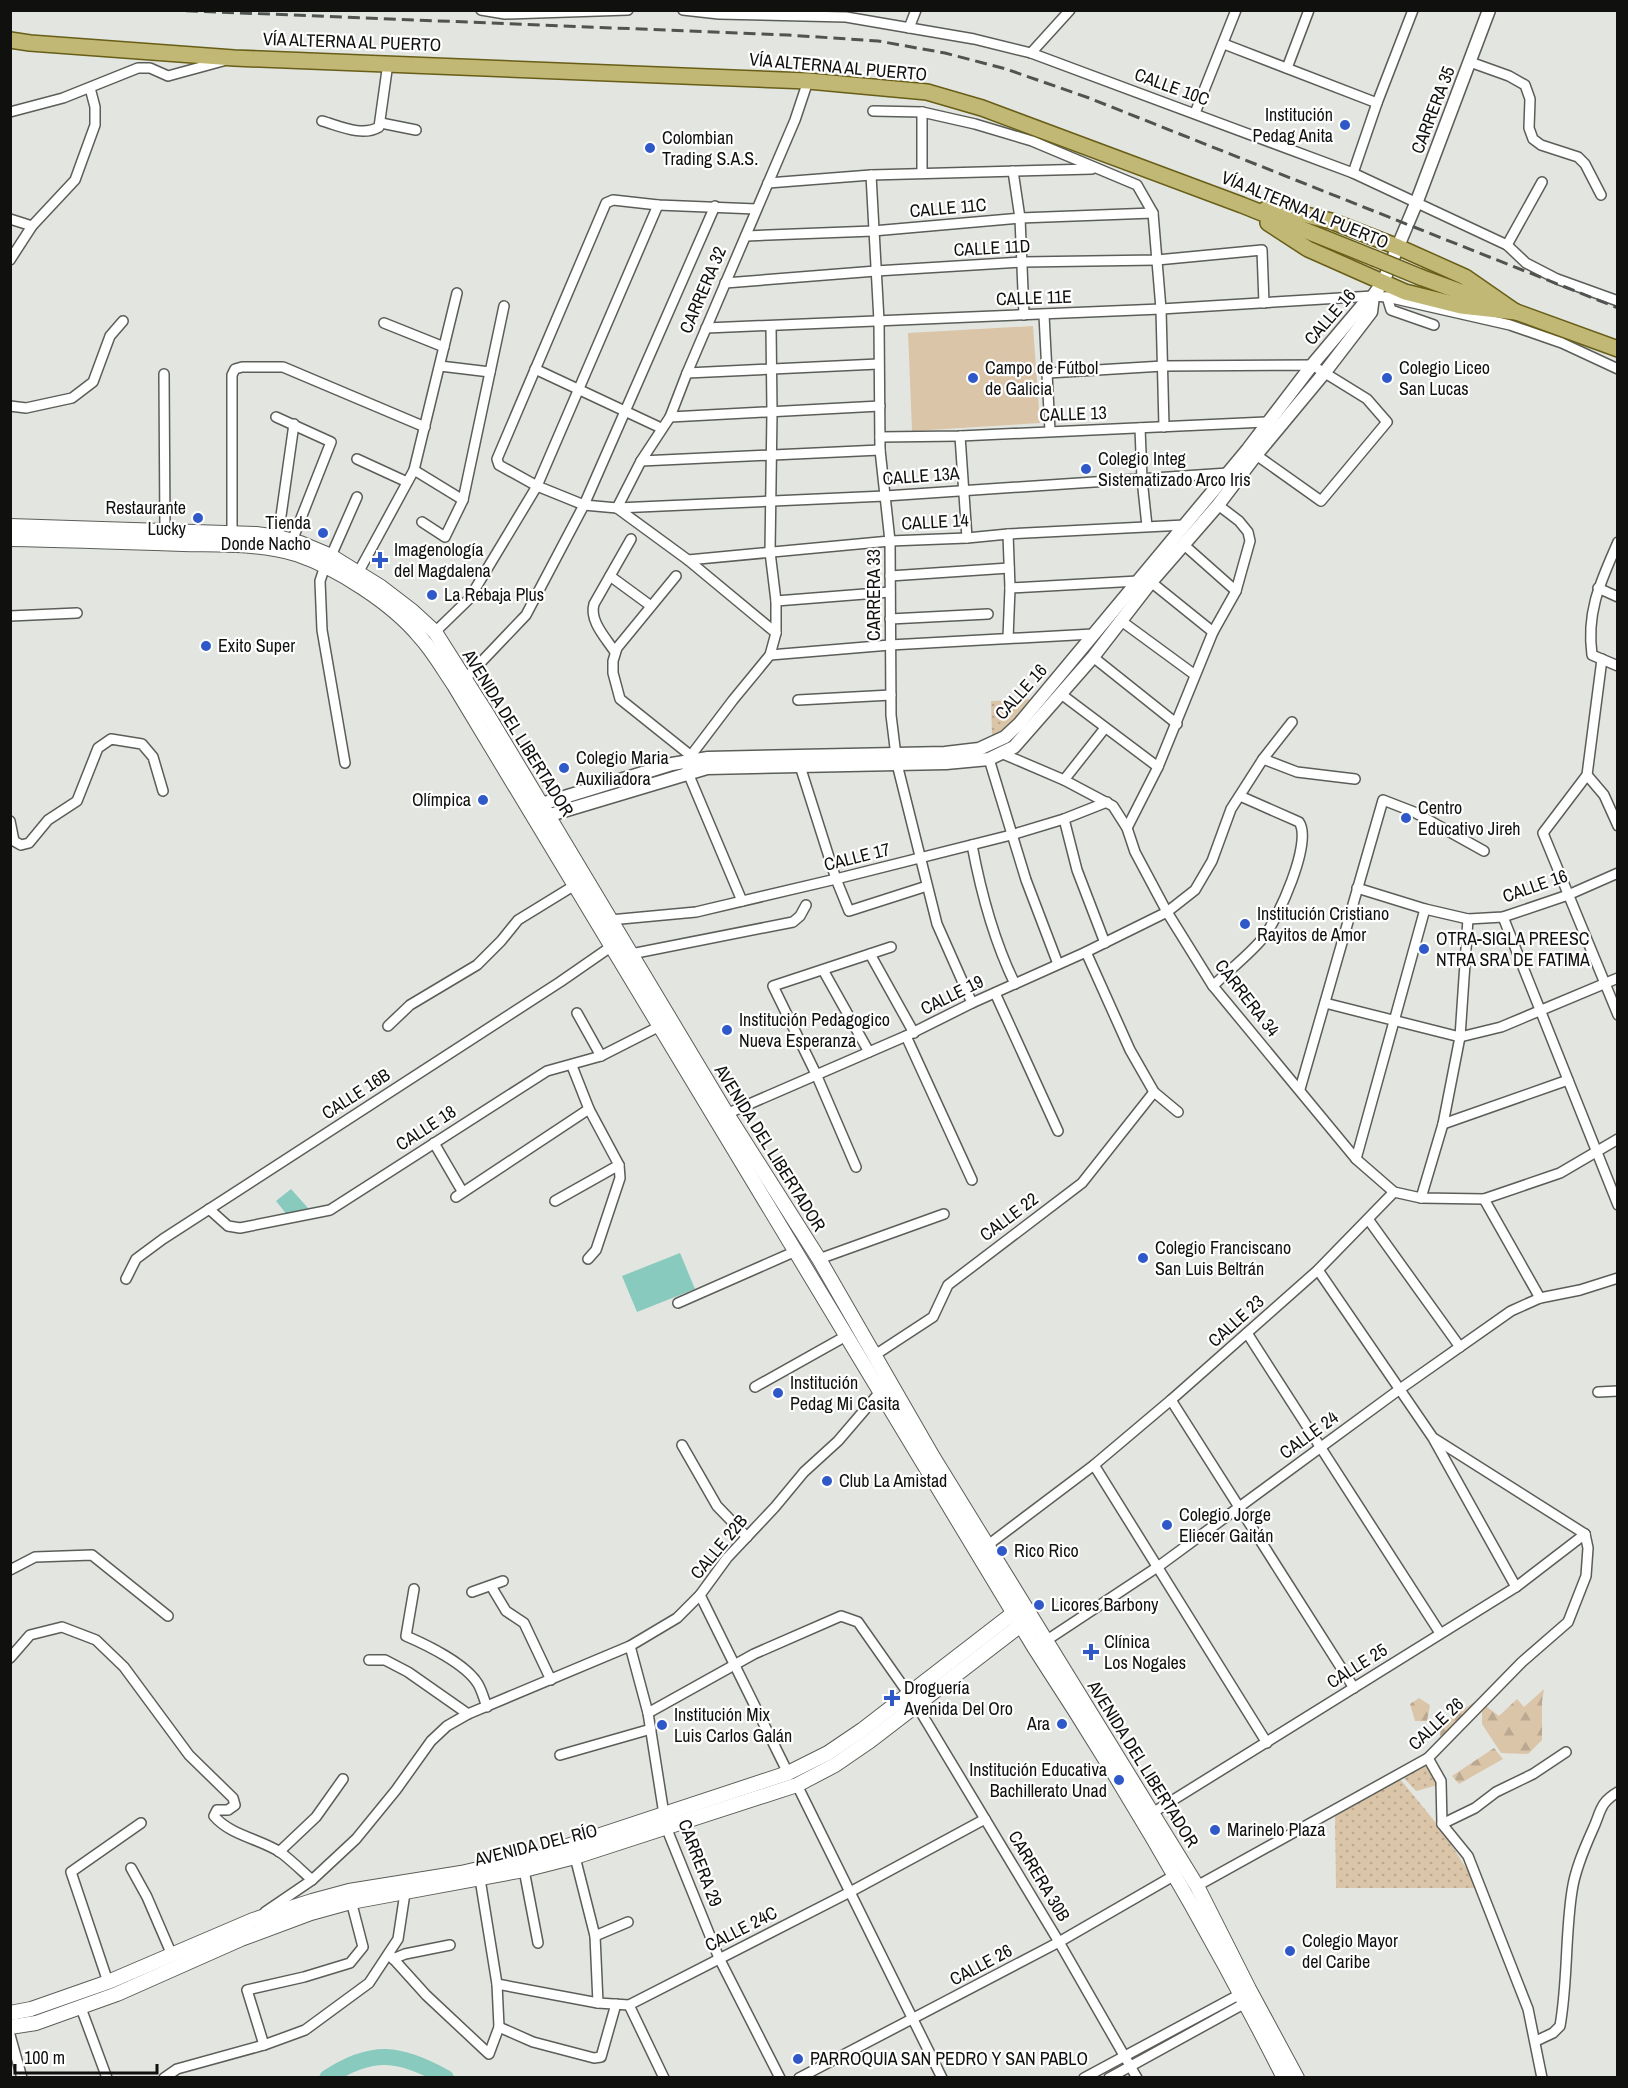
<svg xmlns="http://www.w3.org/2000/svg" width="1628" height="2088" viewBox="0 0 1628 2088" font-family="'Archivo Narrow',sans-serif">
	<defs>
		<pattern id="grass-dots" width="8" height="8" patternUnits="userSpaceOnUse" patternTransform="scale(1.5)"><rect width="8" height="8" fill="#dbc5a9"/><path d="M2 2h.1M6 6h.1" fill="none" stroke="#bba890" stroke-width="1.8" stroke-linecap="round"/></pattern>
		<pattern id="forest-firs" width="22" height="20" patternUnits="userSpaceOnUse" patternTransform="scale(1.5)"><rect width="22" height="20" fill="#dbc5a9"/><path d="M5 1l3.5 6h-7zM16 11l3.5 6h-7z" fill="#bba890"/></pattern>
	</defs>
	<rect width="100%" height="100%" fill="#e3e6e0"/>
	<!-- grass -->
	<g fill="url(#grass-dots)">
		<path d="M1031,699c-2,17 -25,32 -39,39l-1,-37z"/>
		<polygon points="1427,1763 1438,1785 1416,1791 1404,1778"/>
		<polygon points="1400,1779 1441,1829 1479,1888 1336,1888 1335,1814"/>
	</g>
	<!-- forest -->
	<g fill="url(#forest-firs)">
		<polygon points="1544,1689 1542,1702 1542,1740 1528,1754 1501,1753 1482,1724 1482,1712 1486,1706 1499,1716 1517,1699 1524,1707"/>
		<polygon points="1483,1697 1440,1737 1441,1723"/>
		<polygon points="1419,1698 1430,1705 1427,1721 1415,1721 1410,1704"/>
		<polygon points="1494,1748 1503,1759 1459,1784 1452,1776"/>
	</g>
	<!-- pitch -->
	<polygon fill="#dbc5a9" points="1033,326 1040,423 912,431 908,333"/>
	<!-- water -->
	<g fill="#89cabf">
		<polygon points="291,1189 308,1208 292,1221 276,1201"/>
		<polygon points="680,1253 695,1289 637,1312 622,1276"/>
	</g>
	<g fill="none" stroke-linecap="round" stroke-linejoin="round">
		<!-- river -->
		<path stroke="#89cabf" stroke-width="16" d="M327,2078c45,-30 73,-26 119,0"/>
		<!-- minor casing -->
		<g stroke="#5b5e58" stroke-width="12">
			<g id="minor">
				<polyline points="481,10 505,14 628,10"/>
				<polyline points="683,10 719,14 846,17 974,39 1031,53 1353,173 1507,245 1526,263 1557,279 1618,301"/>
				<polyline points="909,28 916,10"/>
				<polyline points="1224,44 1377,103"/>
				<polyline points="1031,53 1070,10"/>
				<polyline points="1470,62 1509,76 1525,85 1530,99 1529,128 1533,139 1541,145 1578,157 1585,164 1601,195"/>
				<polyline points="1287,68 1309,10"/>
				<polyline points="873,111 922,112 975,124 1032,141 1137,185 1153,213 1161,309 1164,427"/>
				<polyline points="10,112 63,98 138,68 150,68 168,76 223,61"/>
				<polyline points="1195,113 1236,10"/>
				<path d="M322,121c18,5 40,16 57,6l9,-64"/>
				<polyline points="381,123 416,130"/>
				<polyline points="1013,171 1020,218 1024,315"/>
				<polyline points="922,173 922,112"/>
				<polyline points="1353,173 1377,103 1413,10"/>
				<polyline points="871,175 879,321 880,450 890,541 891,715 897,764 937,924 972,1003"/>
				<polyline points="768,183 871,175 1092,169"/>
				<polyline points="756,209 658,205 613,200 606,203 497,459 499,465 537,486 584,505 617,508 885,496 1228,473"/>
				<polyline points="10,219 32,226"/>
				<polyline points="746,236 873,231 1020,218 1153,213"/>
				<polyline points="1507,245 1542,182"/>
				<polyline points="10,260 32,226 75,180 95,125 95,107 90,88"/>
				<polyline points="725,283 876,271 1023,262 1157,260 1262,250 1264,303"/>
				<polyline points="1387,297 1391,310 1434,325"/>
				<polyline points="1044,315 1050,431"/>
				<polyline points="384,323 444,347"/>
				<polyline points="706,328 1161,309 1373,296 1387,297 1510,325 1562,343 1618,369"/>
				<polyline points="440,366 490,372"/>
				<polyline points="535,369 661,428"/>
				<polyline points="687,373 878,364"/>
				<polyline points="1048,373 1163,366 1312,365 1367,399 1387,422 1321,501 1252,452"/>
				<polyline points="164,374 165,532"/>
				<polyline points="10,406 26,408 72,398 93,382 110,336 123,321"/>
				<polyline points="276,417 331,442 292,541"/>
				<polyline points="670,417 880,406"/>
				<polyline points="1140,428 1142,479 1147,526"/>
				<polyline points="960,436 967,538"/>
				<polyline points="880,437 960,436 1266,422"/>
				<polyline points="357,459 407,482"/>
				<polyline points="641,461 880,450"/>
				<polyline points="414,470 463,500"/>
				<polyline points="617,508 641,461 670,417 687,373 795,120 808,81"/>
				<polyline points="617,508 688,560 776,633"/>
				<polyline points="422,522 445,537 463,500 504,306"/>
				<polyline points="232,534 232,375 235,369 242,367 283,367 425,427"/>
				<polyline points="1008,534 1010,588 1008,638"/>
				<polyline points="278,537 294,424"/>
				<path d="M1618,542c-17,39 -32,69 -26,113l26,11"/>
				<polyline points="1183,544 1236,591"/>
				<polyline points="331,556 357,497"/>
				<polyline points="688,560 890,541 967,538 1008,534 1185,525"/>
				<polyline points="325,566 320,581 322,630 345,763"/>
				<polyline points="358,573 414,470 457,293"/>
				<polyline points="610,576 651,606"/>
				<polyline points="676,576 617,648 613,661 613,673 620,699 690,755"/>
				<polyline points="890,576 1009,568"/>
				<polyline points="1151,582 1213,632"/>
				<polyline points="1010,588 1138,581"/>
				<polyline points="1598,588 1618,597"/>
				<polyline points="776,601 890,592"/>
				<polyline points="10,616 77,613"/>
				<polyline points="890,619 988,614"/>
				<polyline points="1120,620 1195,675"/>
				<polyline points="435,632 469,599 537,486 658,205"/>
				<path d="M615,652c-9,-14 -26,-31 -21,-48l37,-65"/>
				<polyline points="770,655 890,645 1093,634"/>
				<polyline points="1093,657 1177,724"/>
				<polyline points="1602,659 1587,775 1543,833 1618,1015"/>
				<polyline points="465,679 526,615 584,505 715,206"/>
				<polyline points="1061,694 1158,767"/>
				<polyline points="798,700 891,695"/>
				<polyline points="1001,753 1064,780 1113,806 1127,828 1135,852 1167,912 1213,986 1356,1159 1394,1192 1421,1198 1484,1199 1560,1173 1618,1139"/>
				<polyline points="989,759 1026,880 1058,964"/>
				<polyline points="1263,759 1297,772 1355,779"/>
				<polyline points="800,766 836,879 849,911 927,886"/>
				<polyline points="1587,775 1604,795 1618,826"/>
				<polyline points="1064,780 1105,728"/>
				<polyline points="1064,819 1077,870 1105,943"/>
				<polyline points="10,821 14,841 21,845 29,843 48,820 77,801 98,748 111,739 142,744 153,757 163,791"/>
				<polyline points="1127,828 1158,767 1213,632 1236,591 1250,541 1248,532 1239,521 1218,505"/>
				<path d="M972,845c9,48 21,94 43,139"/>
				<polyline points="1357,888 1425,909 1468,919 1503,917 1568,895 1618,873"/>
				<polyline points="742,901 688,773 686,762 733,700 770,655 776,633 776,601 770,552 772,412 771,326"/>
				<polyline points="1503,917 1618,1205"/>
				<polyline points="610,920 696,912 836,879 1011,835 1064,819 1107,802"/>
				<polyline points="1086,952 1130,1050 1154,1092 1178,1112"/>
				<polyline points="631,954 793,922 800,916 806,905"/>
				<polyline points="870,954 914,1033"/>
				<polyline points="823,970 869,1052"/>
				<path d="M1213,986c16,-16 36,-31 50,-48 15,-19 50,-96 36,-116l-59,-26"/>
				<polyline points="995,993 1058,1131"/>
				<polyline points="1325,1003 1460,1037 1501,1027 1618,978"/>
				<polyline points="577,1013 601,1056"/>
				<polyline points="388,1026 410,1005 477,965 501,941 518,920 575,885"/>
				<polyline points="906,1036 972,1180"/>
				<polyline points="572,1066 589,1109 619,1165 620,1178 596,1250 588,1259"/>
				<polyline points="1300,1089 1383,800 1414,812 1484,851"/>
				<polyline points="724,1115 906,1036 972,1003 1086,952 1167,912 1195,890 1212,861 1231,809 1263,759 1292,722"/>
				<polyline points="1443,1124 1568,1080"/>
				<polyline points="434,1143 462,1191"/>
				<polyline points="1356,1159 1425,909"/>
				<polyline points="856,1167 816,1074 773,986 891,947"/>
				<polyline points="456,1197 589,1109"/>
				<polyline points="1421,1198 1443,1124 1460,1037 1468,919"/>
				<polyline points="1484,1199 1540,1298"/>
				<polyline points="555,1201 619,1165"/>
				<polyline points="209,1209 228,1226 240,1228 330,1210 547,1071 601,1056 660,1026"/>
				<polyline points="1368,1219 1460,1347"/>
				<polyline points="819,1259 944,1214"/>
				<polyline points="1318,1270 1433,1438 1516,1587"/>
				<polyline points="126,1279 136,1259 163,1239 560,982 612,946"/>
				<polyline points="678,1303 796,1251"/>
				<polyline points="1247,1333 1440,1633"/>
				<polyline points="875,1355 933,1317 948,1285 1082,1183 1154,1092"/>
				<polyline points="755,1387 846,1336"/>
				<polyline points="1598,1392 1618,1391"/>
				<polyline points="1171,1400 1354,1688"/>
				<polyline points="1435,1439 1585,1534"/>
				<polyline points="682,1445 717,1506 747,1537"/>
				<polyline points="1094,1465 1267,1743"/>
				<polyline points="988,1545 1094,1465 1171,1400 1318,1270 1394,1192"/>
				<polyline points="10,1570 35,1557 92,1555 168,1616"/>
				<polyline points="491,1586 506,1611 524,1623 551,1680"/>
				<path d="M414,1589l-8,47c21,9 60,28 72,48 4,7 6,15 9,23"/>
				<polyline points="472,1592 503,1581"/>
				<polyline points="700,1595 788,1773"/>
				<polyline points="1041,1644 1159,1566 1400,1389 1511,1311 1540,1298 1580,1290 1618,1278"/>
				<polyline points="630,1646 648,1713 666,1827 719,1958 780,2078"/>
				<path d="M10,1658l20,-23 32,-8 34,13 28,27 65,88 44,43 2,7 -7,5h-11l-3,6c16,19 46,23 66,36 11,8 22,19 32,28"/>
				<polyline points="369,1660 385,1660 408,1672 468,1714"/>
				<polyline points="648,1713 754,1654 841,1616 858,1622 917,1706 1059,1942 1137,2078"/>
				<polyline points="560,1755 651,1729"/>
				<polyline points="1428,1758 1441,1781 1442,1824 1468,1856 1528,2009 1542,2078"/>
				<polyline points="797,1785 942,2078"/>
				<polyline points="1149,1815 1516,1587 1585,1534"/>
				<polyline points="1442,1824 1475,1808 1496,1792 1533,1774 1566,1752"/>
				<polyline points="279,1852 316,1817 343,1779"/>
				<polyline points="575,1857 595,1936 598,2003"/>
				<polyline points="131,1868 147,1897 172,1955"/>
				<polyline points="524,1870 538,1943"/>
				<polyline points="1197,1886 1428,1758 1522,1662 1568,1622 1586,1576 1588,1548 1585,1534"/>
				<polyline points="265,1912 312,1880 356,1839 396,1790 431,1741 447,1726 468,1714 630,1646 677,1618 700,1595 727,1558 775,1507 804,1472 838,1441 880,1392"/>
				<polyline points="595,1936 628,1922"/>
				<polyline points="389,1954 426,1995 489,2054 499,2027 497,1984 480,1879"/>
				<polyline points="393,1959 405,1954 450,1945"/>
				<polyline points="108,1982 71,1872 141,1823"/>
				<polyline points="497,1984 598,2003 629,2005 850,1892 985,1819"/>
				<polyline points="629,2005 664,2078"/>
				<polyline points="81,2008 107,2078"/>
				<polyline points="499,2027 533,2042 594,2058 601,2057 616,2004"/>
				<polyline points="10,2035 22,2078"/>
				<path d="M1536,2041l17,-8 7,-7c8,-45 5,-90 12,-135 3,-21 12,-42 21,-62 8,-17 6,-26 25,-37"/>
				<polyline points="264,2045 247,1990 304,1977 350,1963 363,1947 350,1897"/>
				<polyline points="164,2078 177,2069 264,2045 305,2030 369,1983 398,1939 405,1893"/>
				<polyline points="799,2078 1059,1942 1175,1875"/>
				<polyline points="1084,2078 1244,1992"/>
				<polyline points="1109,2078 1249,2001"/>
			</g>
		</g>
		<!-- tertiary casing -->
		<g stroke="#5b5e58" stroke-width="15">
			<g id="tertiary">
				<polyline points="535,806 672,764 708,758 945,753 979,749 1005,737 1019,724 1248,449 1312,365 1361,307 1373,296 1383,282 1417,201 1489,10"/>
				<polyline points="540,818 707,768 946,763 989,759 1014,747 1093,657 1151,582 1218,505 1256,455 1325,372 1371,312 1373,296"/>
			</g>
		</g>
		<!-- secondary casing -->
		<g stroke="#5b5e58" stroke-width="16">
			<g id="secondary">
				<polyline points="10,526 256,534 278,537 300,543 331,556 381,587 411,610 435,632 489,717 727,1114 819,1259 933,1457 1197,1886 1249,1989 1297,2078"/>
				<path d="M10,539c58,1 116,3 173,5 37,1 77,-1 113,10 41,14 96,49 124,83 13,14 23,32 34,48l580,962c91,139 175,282 250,431"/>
				<polyline points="10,2013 31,2009 108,1982 253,1920 312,1901 349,1891 461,1873 543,1854 788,1773 828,1753 862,1730 1020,1608"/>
				<polyline points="10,2027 36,2023 117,1994 241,1939 311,1913 351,1902 524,1870 575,1857 797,1785 835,1765 870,1741 1026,1621"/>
			</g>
		</g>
		<!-- primary casing -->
		<g stroke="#685e17" stroke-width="18">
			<g id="primary">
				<polyline points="10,40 30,43 234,58 808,81 927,92 982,108 1242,205 1374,258"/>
				<polyline points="1266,209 1298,213 1331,221 1398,247 1465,277 1514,311"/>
				<polyline points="1268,223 1308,249 1405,292 1461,306 1516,312"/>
				<polyline points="1420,277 1618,349"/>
			</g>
		</g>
		<!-- minor -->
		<use href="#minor" stroke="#fff" stroke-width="9"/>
		<!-- tertiary -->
		<use href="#tertiary" stroke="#fff" stroke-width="12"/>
		<!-- secondary -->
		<use href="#secondary" stroke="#fff" stroke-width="14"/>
		<!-- primary -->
		<use href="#primary" stroke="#c1b876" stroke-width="15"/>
		<!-- rail -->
		<polyline stroke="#515350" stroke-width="3" stroke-dasharray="12 6" stroke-linecap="butt" points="168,10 788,35 878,41 945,53 1006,69 1089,98 1618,308"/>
		<!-- primary-bridge casing -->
		<g stroke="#685e17" stroke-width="18" stroke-linecap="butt">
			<polyline id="primary-bridge" points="1374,258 1420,277"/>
		</g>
		<!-- primary-bridge -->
		<use href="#primary-bridge" stroke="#c1b876" stroke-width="15"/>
	</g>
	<!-- markers -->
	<g fill="#2f59c9" stroke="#fff" stroke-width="2">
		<circle cx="1345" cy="125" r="6"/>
		<circle cx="650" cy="148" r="6"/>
		<circle cx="973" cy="378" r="6"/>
		<circle cx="1387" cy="378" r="6"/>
		<circle cx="1086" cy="469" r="6"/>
		<circle cx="198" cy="518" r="6"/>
		<circle cx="323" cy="533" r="6"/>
		<path d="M377 551h6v6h6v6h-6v6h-6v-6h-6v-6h6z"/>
		<circle cx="432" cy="595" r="6"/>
		<circle cx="206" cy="646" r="6"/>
		<circle cx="564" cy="768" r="6"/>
		<circle cx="483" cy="800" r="6"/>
		<circle cx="1406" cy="818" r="6"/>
		<circle cx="1245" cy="924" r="6"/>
		<circle cx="1424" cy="949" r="6"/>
		<circle cx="727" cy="1030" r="6"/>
		<circle cx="1143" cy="1258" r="6"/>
		<circle cx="778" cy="1393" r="6"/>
		<circle cx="827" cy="1481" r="6"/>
		<circle cx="1167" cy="1525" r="6"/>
		<circle cx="1002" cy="1551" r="6"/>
		<circle cx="1039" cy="1605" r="6"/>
		<path d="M1088 1643h6v6h6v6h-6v6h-6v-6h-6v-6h6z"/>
		<path d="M889 1689h6v6h6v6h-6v6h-6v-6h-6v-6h6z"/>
		<circle cx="1062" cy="1724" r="6"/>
		<circle cx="662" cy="1725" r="6"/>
		<circle cx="1119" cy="1780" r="6"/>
		<circle cx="1215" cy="1830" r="6"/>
		<circle cx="1290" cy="1951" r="6"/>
		<circle cx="798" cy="2059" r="6"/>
	</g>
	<g text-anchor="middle" stroke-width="4.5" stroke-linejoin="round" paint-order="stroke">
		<!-- street labels -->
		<g font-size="18" fill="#10110f" stroke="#fff">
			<text transform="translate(352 42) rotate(2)" y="6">VÍA ALTERNA AL PUERTO</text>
			<text transform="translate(838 67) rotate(5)" y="6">VÍA ALTERNA AL PUERTO</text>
			<text transform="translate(1172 87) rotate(20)" y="6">CALLE 10C</text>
			<text transform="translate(1433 110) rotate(-69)" y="6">CARRERA 35</text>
			<text transform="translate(948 208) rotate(-5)" y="6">CALLE 11C</text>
			<text transform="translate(1305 210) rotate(22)" y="6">VÍA ALTERNA AL PUERTO</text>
			<text transform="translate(992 248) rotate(-3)" y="6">CALLE 11D</text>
			<text transform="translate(703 290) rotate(-67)" y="6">CARRERA 32</text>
			<text transform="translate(1034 298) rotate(-2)" y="6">CALLE 11E</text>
			<text transform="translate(1330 317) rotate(-49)" y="6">CALLE 16</text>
			<text transform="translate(1073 414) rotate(-2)" y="6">CALLE 13</text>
			<text transform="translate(921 476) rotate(-4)" y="6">CALLE 13A</text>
			<text transform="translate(935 522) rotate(-3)" y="6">CALLE 14</text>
			<text transform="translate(874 595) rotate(-90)" y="6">CARRERA 33</text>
			<text transform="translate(1021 692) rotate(-48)" y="6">CALLE 16</text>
			<text transform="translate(518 733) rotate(58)" y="6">AVENIDA DEL LIBERTADOR</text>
			<text transform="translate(857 857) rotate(-14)" y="6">CALLE 17</text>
			<text transform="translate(1535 886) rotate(-19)" y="6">CALLE 16</text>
			<text transform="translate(952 995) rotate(-26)" y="6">CALLE 19</text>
			<text transform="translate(1247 998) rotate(52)" y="6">CARRERA 34</text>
			<text transform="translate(356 1094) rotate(-33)" y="6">CALLE 16B</text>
			<text transform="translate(426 1128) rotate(-33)" y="6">CALLE 18</text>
			<text transform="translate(770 1148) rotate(58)" y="6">AVENIDA DEL LIBERTADOR</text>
			<text transform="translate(1009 1217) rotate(-37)" y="6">CALLE 22</text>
			<text transform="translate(1236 1321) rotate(-42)" y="6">CALLE 23</text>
			<text transform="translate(1309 1435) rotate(-36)" y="6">CALLE 24</text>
			<text transform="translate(719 1547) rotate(-50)" y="6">CALLE 22B</text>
			<text transform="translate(1357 1666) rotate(-32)" y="6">CALLE 25</text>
			<text transform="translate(1436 1724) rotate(-43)" y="6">CALLE 26</text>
			<text transform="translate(1143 1764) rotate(58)" y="6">AVENIDA DEL LIBERTADOR</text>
			<text transform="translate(536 1845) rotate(-14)" y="6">AVENIDA DEL RÍO</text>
			<text transform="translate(700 1863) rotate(69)" y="6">CARRERA 29</text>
			<text transform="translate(1039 1876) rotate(59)" y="6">CARRERA 30B</text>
			<text transform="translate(741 1929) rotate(-27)" y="6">CALLE 24C</text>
			<text transform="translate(981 1965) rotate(-28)" y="6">CALLE 26</text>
		</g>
		<!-- poi labels -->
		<g font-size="18" fill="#10110f" stroke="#fff" text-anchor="start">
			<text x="1333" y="121" text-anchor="end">Institución<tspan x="1333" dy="21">Pedag Anita</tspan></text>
			<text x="662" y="144">Colombian<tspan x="662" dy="21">Trading S.A.S.</tspan></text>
			<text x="985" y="374">Campo de Fútbol<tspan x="985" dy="21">de Galicia</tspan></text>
			<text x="1399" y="374">Colegio Liceo<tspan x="1399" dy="21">San Lucas</tspan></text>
			<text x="1098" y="465">Colegio Integ<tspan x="1098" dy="21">Sistematizado Arco Iris</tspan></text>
			<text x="186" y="514" text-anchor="end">Restaurante<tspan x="186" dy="21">Lucky</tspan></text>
			<text x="311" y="529" text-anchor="end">Tienda<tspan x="311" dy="21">Donde Nacho</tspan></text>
			<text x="394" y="556">Imagenología<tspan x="394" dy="21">del Magdalena</tspan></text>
			<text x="444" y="601">La Rebaja Plus</text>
			<text x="218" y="652">Exito Super</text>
			<text x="576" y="764">Colegio Maria<tspan x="576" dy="21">Auxiliadora</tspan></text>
			<text x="471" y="806" text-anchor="end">Olímpica</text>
			<text x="1418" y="814">Centro<tspan x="1418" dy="21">Educativo Jireh</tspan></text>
			<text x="1257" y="920">Institución Cristiano<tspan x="1257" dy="21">Rayitos de Amor</tspan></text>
			<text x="1436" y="945">OTRA-SIGLA PREESC<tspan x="1436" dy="21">NTRA SRA DE FATIMA</tspan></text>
			<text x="739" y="1026">Institución Pedagogico<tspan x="739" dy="21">Nueva Esperanza</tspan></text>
			<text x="1155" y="1254">Colegio Franciscano<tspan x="1155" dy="21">San Luis Beltrán</tspan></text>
			<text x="790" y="1389">Institución<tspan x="790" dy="21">Pedag Mi Casita</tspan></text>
			<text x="839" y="1487">Club La Amistad</text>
			<text x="1179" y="1521">Colegio Jorge<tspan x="1179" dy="21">Eliecer Gaitán</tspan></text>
			<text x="1014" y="1557">Rico Rico</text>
			<text x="1051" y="1611">Licores Barbony</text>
			<text x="1104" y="1648">Clínica<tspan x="1104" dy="21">Los Nogales</tspan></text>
			<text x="904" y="1694">Droguería<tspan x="904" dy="21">Avenida Del Oro</tspan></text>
			<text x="674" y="1721">Institución Mix<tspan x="674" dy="21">Luis Carlos Galán</tspan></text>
			<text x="1050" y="1730" text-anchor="end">Ara</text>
			<text x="1107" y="1776" text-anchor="end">Institución Educativa<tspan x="1107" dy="21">Bachillerato Unad</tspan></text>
			<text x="1227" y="1836">Marinelo Plaza</text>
			<text x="1302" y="1947">Colegio Mayor<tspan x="1302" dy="21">del Caribe</tspan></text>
			<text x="810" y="2065">PARROQUIA SAN PEDRO Y SAN PABLO</text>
		</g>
	</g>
	<!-- border -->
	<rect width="1628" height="2088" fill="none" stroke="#10110f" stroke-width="24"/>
	<!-- scale -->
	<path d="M15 2064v9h142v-9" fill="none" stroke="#10110f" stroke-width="3"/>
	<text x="24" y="2064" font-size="18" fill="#10110f" stroke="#ffffff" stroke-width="4.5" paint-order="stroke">100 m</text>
</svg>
